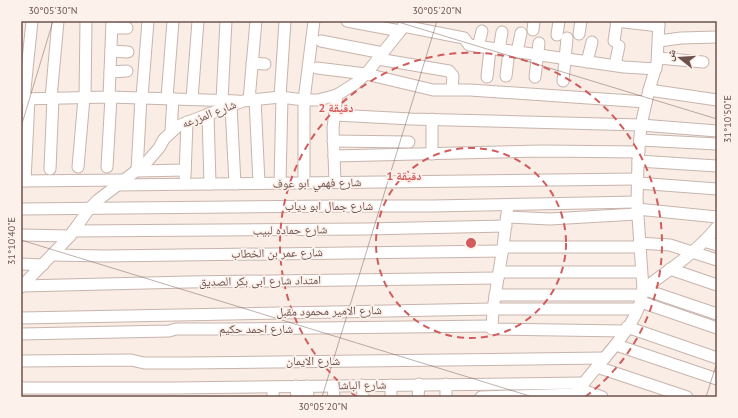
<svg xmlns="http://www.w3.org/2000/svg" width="738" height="418" viewBox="0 0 738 418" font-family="'PT Sans','Noto Naskh Arabic',sans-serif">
	<rect width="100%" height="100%" fill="#f9ede5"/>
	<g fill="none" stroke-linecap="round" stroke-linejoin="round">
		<!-- minor casing -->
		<g stroke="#c8b4ad" stroke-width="13">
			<g id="minor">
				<polyline points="347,21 400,31"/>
				<polyline points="616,21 659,26"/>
				<polyline points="403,26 464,38 469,45 624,67 656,69"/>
				<polyline points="112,28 127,28"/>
				<polyline points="533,30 534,21"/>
				<polyline points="579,34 581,21"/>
				<polyline points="557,35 559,21"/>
				<polyline points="321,41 383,53"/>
				<polyline points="614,41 617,21"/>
				<polyline points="659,41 681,38 717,37"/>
				<polyline points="478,47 482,31"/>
				<polyline points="499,50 502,32"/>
				<polyline points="111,51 128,52"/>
				<polyline points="517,52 521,33"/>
				<polyline points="658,58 703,62"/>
				<polyline points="378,59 449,71 453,76 452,89"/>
				<polyline points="587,62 592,42"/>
				<polyline points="252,63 265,64"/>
				<polyline points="615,65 619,46"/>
				<polyline points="317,68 366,74 433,90 470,90 646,102"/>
				<polyline points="110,72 127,71"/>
				<polyline points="506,76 509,51"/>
				<polyline points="487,77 490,49"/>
				<polyline points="535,77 539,43"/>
				<polyline points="563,81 567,38"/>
				<polyline points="649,90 717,100"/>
				<polyline points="109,97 112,21"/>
				<polyline points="141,97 137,171 185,170"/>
				<polyline points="142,97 148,21"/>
				<polyline points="280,97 285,21"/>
				<polyline points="51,98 58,21"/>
				<polyline points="85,98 86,21"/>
				<polyline points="167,98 173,21"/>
				<polyline points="21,99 109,97 238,101"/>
				<polyline points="24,99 32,21"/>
				<polyline points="192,99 198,21"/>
				<polyline points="255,99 259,183"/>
				<polyline points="222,100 226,21"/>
				<polyline points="249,100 256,21"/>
				<polyline points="231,106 235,184"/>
				<polyline points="208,114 210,184"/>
				<polyline points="335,115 411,119 641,125 717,131"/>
				<polyline points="171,131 173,99"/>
				<polyline points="640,140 717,144"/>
				<polyline points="333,141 409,142"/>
				<polyline points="432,154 432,119"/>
				<polyline points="334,156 542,151 639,152"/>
				<polyline points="638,161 717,166"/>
				<polyline points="78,167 84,98"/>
				<polyline points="107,167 111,97"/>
				<polyline points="50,169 53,98"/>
				<polyline points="185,176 187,122"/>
				<polyline points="21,181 123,180"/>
				<polyline points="25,181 29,99"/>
				<polyline points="304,182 304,100 314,21"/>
				<polyline points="335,182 333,128 337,95"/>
				<polyline points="280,183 282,97"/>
				<polyline points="637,183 717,189"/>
				<polyline points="116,185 637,179"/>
				<polyline points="508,205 503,247 493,309 492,329 625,331"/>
				<polyline points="21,209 337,206 432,206 637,202"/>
				<polyline points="637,209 717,217"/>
				<polyline points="507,217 550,219 637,214"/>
				<polyline points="73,231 366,229 506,226"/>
				<polyline points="21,235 70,236"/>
				<polyline points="704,241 717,245"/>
				<polyline points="639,243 670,245 717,260"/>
				<polyline points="503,247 640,247"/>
				<polyline points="52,255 105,256 503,251"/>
				<polyline points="21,264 43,265"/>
				<polyline points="670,269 717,285"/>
				<polyline points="499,272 641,272"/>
				<polyline points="22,286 188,282 498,278"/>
				<polyline points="21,287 70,236 89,209 98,200 145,164 159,148 164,139 178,126 243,101 280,97 304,100 318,100 337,95 356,83 366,74 408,21"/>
				<path d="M643,289c25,-18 55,-38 74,-62"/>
				<polyline points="643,289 717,314"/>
				<polyline points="495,295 642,295"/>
				<polyline points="641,302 717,328"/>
				<polyline points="21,318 493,309 637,309"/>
				<polyline points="627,327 717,358"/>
				<polyline points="21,334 169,331 176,329 227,329 492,326"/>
				<polyline points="616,345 717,379"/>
				<polyline points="21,361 131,360 144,363 185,363 605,358"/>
				<polyline points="597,367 687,397"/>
				<polyline points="362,385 363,397"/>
				<polyline points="391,385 391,397"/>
				<polyline points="296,386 297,397"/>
				<polyline points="307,386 308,397"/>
				<polyline points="333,386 334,397"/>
				<polyline points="273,387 273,397"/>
				<polyline points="21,388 173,388 584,383"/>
				<polyline points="579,389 602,397"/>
				<polyline points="418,397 419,384"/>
				<polyline points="446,397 446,384"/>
				<polyline points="481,397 576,394"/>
				<path d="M574,397c20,-33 66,-68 69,-108l-6,-87 1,-41 3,-36 8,-35 8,-27 2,-42"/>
			</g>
		</g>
		<!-- minor -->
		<use href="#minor" stroke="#fff" stroke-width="11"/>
	</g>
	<!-- ticks -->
	<path fill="none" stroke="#6e524e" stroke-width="1" stroke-opacity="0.45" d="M395,21l322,98M21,127l32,-106M21,240l512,157M322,397l115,-376M706,397l11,-35"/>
	<!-- distance rings -->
	<g fill="none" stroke="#d25b5b" stroke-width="2" stroke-dasharray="7 5">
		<circle cx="471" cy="243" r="95"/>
		<path d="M357 397A191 191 0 1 1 585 397"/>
	</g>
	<g text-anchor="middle" stroke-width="3.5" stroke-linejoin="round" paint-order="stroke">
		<!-- street labels -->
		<g font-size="12" fill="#6e524e" stroke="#fcf1eb">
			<text transform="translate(209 114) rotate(-21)" y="4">شارع المزرعه</text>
			<text transform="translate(317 183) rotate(-1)" y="4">شارع فهمي ابو عوف</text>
			<text x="329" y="210">شارع جمال ابو دياب</text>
			<text transform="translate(290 230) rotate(-1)" y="4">شارع حماده لبيب</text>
			<text transform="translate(277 253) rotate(-1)" y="4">شارع عمر بن الخطاب</text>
			<text transform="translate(260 281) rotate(-1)" y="4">امتداد شارع ابى بكر الصديق</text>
			<text transform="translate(329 311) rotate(-1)" y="4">شارع الامير محمود مقبل</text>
			<text x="256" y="333">شارع احمد حكيم</text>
			<text x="313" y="365">شارع الايمان</text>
			<text transform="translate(362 385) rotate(-1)" y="4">شارع الباشا</text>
		</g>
	</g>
	<circle cx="471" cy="243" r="6" fill="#d25b5b" stroke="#fcf1eb" stroke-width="2"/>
	<g font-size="12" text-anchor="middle" font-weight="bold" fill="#d25b5b" stroke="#fcf1eb" stroke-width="3.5" stroke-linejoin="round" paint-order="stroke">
		<text x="336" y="112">2 دقيقة</text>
		<text x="404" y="180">1 دقيقة</text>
	</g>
	<!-- border -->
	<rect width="738" height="418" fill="none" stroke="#fcf1eb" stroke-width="44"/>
	<!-- north arrow -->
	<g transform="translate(680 58) rotate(287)" stroke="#fcf1eb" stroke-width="3" paint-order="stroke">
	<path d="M0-3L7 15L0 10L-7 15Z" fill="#6e524e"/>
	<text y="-6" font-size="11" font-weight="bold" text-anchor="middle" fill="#6e524e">ش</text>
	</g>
	<rect x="22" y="22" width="694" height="374" fill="none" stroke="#6e524e" stroke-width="1.5"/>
	<g font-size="10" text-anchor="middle" fill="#6e524e">
		<text x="53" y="14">30°05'30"N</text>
		<text x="437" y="14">30°05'20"N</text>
		<text transform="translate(727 119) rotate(-90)" y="4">31°10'50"E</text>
		<text transform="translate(11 241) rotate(-90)" y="4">31°10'40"E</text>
		<text x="323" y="410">30°05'20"N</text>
	</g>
</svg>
